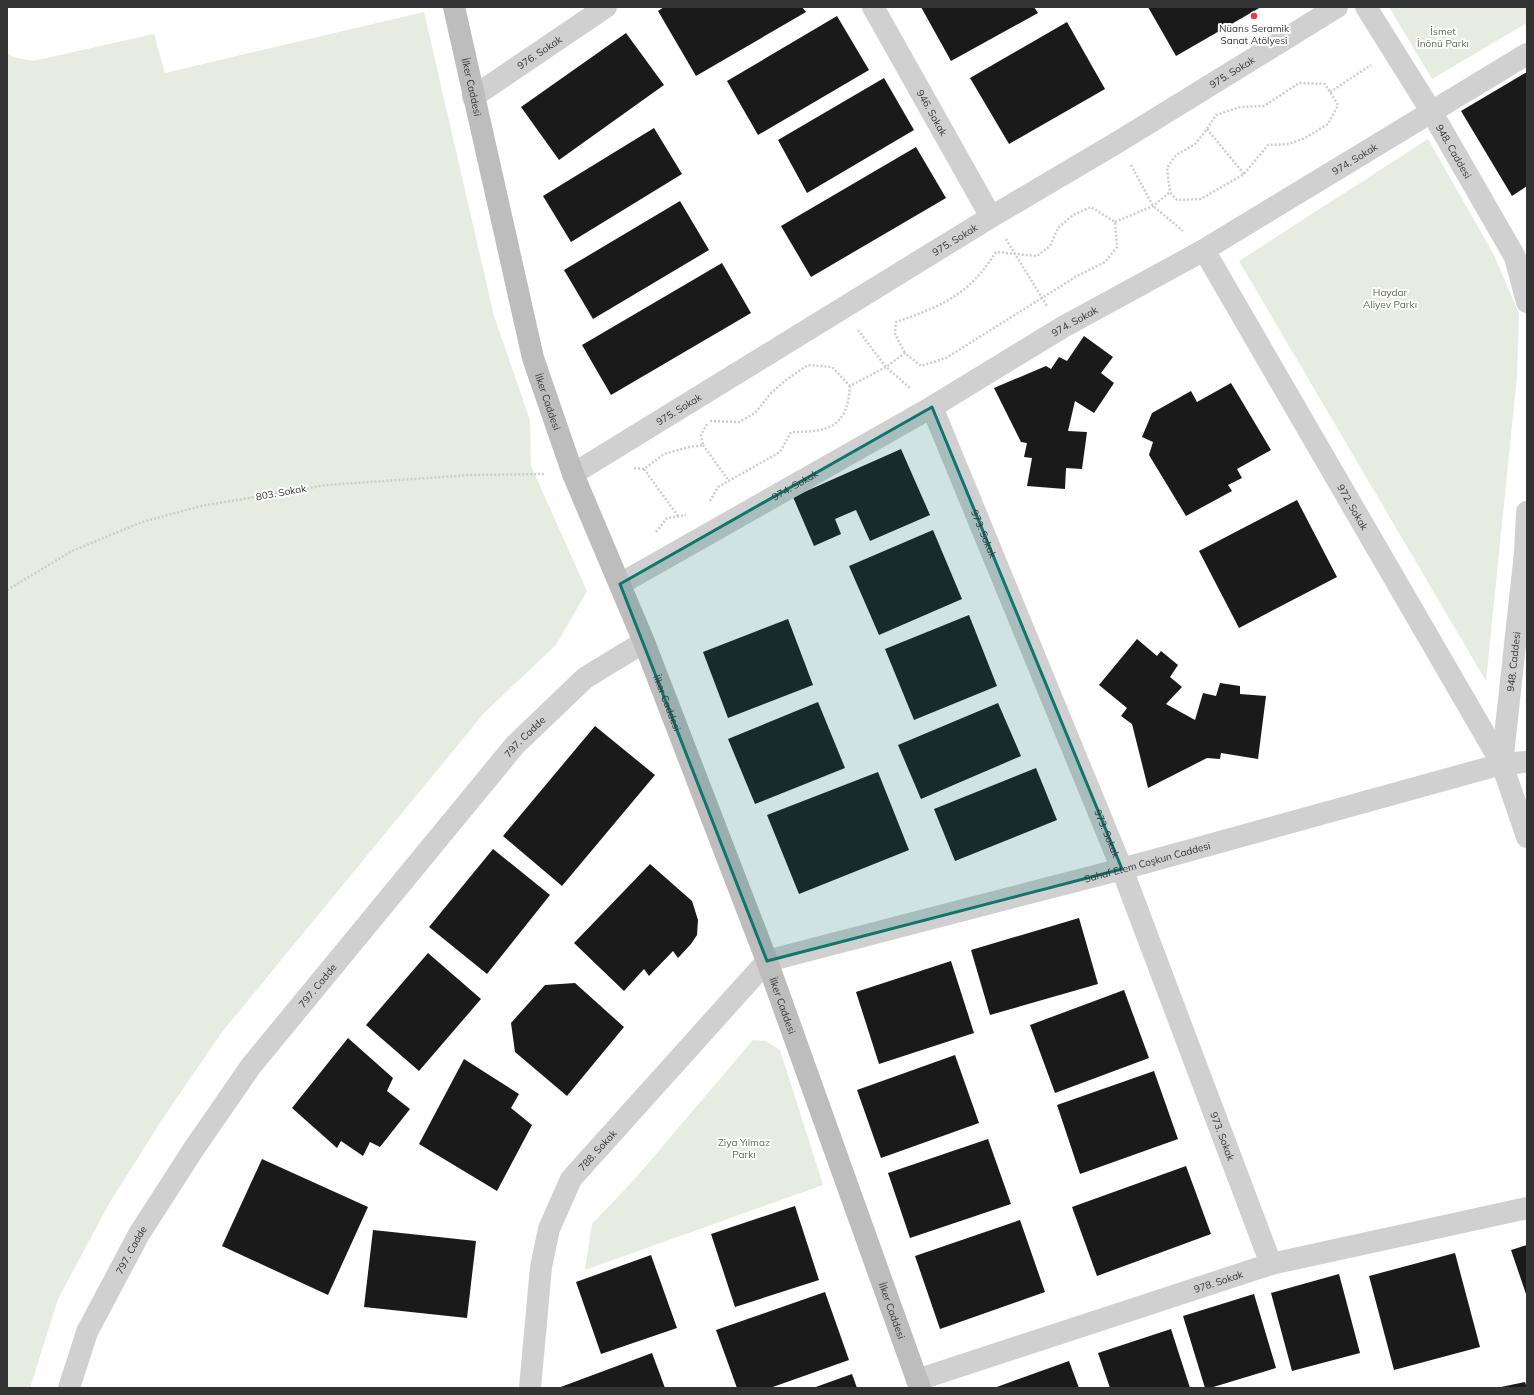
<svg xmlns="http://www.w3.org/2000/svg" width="1534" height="1395" viewBox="0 0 1534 1395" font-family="Mulish,sans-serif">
	<rect width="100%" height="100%" fill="#fff"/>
	<!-- green -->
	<g fill="#e6ecdf">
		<polygon points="1389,7 1527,7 1527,23 1432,79"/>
		<polygon points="424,12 494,316 530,420 531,466 587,591 556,645 485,712 222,1032 163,1118 110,1202 58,1299 30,1388 7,1388 7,53 13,57 33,61 154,34 165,73"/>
		<polygon points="1428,139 1494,255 1519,314 1517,376 1486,681 1239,261"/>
		<polygon points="753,1040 765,1041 780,1050 823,1185 585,1270 592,1224 633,1181"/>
	</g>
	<!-- building -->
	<g fill="#1a1a1a">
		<polygon points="664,7 802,7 806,12 696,76 658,11"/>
		<polygon points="921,7 1034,7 1038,13 951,61"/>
		<polygon points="1148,7 1261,7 1176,56"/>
		<polygon points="837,16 869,70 758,135 727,81"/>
		<polygon points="1067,22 1105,89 1009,144 970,78"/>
		<polygon points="626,33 664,85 559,160 521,107"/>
		<polygon points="1527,72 1527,186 1512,196 1461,111"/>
		<polygon points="884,78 914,130 807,193 778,140"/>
		<polygon points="654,128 682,174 571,242 543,196"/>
		<polygon points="916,147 946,198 811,277 781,226"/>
		<polygon points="680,201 709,250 593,319 564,270"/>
		<polygon points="722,263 751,313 611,395 582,345"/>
		<polygon points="1084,336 1113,357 1101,373 1114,383 1094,413 1075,401 1068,431 1087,432 1082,469 1066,468 1065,489 1027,486 1032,458 1024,457 1027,443 1021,442 994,388 1046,366 1051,369 1059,357 1067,361"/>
		<polygon points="1231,383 1271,450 1237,469 1242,478 1228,485 1232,491 1186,516 1149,455 1153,442 1142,437 1152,413 1191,391 1197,402"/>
		<polygon points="901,449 930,515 870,541 856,510 835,519 841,534 814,546 793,497"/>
		<polygon points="1297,500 1337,577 1239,628 1199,551"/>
		<polygon points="933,530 962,599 879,635 849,566"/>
		<polygon points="969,615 997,686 914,720 885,649"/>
		<polygon points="788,619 813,685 728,718 703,652"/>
		<polygon points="1137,639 1157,656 1161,651 1178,665 1170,677 1182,687 1166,704 1195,720 1203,693 1216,696 1220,683 1240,686 1240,694 1266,696 1258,759 1221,753 1220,759 1207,758 1148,788 1132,724 1121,716 1127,708 1099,685"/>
		<polygon points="818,702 845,768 755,804 728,739"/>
		<polygon points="998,703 1021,756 921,799 898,745"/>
		<polygon points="595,726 655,775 562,886 503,836"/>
		<polygon points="1036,768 1057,820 955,861 934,809"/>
		<polygon points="878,772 909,850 799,894 767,815"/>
		<polygon points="493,849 550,895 487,974 429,927"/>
		<polygon points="650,864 692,901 698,920 697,935 691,944 678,958 673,951 649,976 644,969 624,991 574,943"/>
		<polygon points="1079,918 1098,984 990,1015 971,950"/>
		<polygon points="428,953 481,999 419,1071 366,1025"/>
		<polygon points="951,961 974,1033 879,1064 856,992"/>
		<polygon points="575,983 624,1027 567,1096 515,1052 511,1023 545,985"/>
		<polygon points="1124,990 1149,1058 1055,1093 1030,1025"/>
		<polygon points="348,1038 393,1078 387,1091 410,1109 380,1147 370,1142 363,1156 341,1141 337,1148 292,1108"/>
		<polygon points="955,1055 979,1123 881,1158 857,1090"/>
		<polygon points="464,1059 519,1094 511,1108 532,1125 497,1191 419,1144"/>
		<polygon points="1154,1071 1178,1139 1080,1174 1057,1105"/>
		<polygon points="988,1139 1011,1204 910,1238 888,1173"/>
		<polygon points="262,1159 368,1207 328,1295 222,1246"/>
		<polygon points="1186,1166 1211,1234 1097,1276 1072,1207"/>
		<polygon points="795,1206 819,1280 735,1307 711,1234"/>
		<polygon points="1020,1220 1045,1292 940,1329 915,1256"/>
		<polygon points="373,1230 476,1241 467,1318 364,1307"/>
		<polygon points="1527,1245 1527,1297 1511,1250"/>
		<polygon points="1455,1253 1480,1347 1394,1370 1369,1276"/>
		<polygon points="651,1255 677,1328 601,1354 576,1282"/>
		<polygon points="1339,1274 1360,1353 1292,1371 1271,1293"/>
		<polygon points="825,1292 849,1360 770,1388 737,1388 716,1330"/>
		<polygon points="1254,1294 1276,1368 1210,1388 1205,1388 1183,1316"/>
		<polygon points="1171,1329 1190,1388 1110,1388 1098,1353"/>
		<polygon points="652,1353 665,1388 558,1388"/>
		<polygon points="1069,1361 1079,1388 994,1388"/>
		<polygon points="852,1374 857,1388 813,1388"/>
		<polygon points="1525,1382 1527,1388 1501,1388 1501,1387"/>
	</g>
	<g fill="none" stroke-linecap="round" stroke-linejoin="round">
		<!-- path -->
		<g stroke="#cdcdcd" stroke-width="2.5" stroke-dasharray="2 2" stroke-linecap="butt">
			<polyline points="1330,92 1371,65"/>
			<polyline points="1207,129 1244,174"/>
			<polyline points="1131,165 1153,206 1183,231"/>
			<polyline points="1115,222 1153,206 1170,192 1177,200 1201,199 1244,174 1268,145 1289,144 1305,138 1328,124 1338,105 1325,84 1299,83 1264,106 1240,107 1216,115 1207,129 1195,144 1176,155 1167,168 1170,192"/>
			<polyline points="1006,239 1047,306"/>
			<polyline points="858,330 886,367 910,388"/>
			<polyline points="710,421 739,422 755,413 771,393 786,380 808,365 832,367 850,386"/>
			<polyline points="703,445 729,481"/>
			<polyline points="634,468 644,469 664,454 689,447 703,445 701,435 707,424"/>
			<polyline points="644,469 678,516"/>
			<path d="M710,501l8,-14 62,-35 11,-20c38,0 56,-4 59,-46l36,-19 19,-14 16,13 25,-8 131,-82 28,-14 12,-15 -2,-25 -24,-15 -18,8 -15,13 -8,18 -13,10 -41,-4c-6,9 -12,18 -19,25 -21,24 -52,35 -81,45l-1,12 10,19"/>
			<polyline points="656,532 667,518 686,515"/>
			<polyline points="7,590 72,551 142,522 201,506 326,485 471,475 545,474"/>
		</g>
		<!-- street -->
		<g stroke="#d0d0d0" stroke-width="22">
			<path id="s1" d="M873,7l118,210"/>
			<path id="s2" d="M1366,7l65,104 84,146 12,45"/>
			<path id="s3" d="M473,97l133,-90"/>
			<path id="s4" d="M1204,250l298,514 25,73"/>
			<path id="s5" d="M932,407l190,462 149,395"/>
			<path id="s6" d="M573,474l418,-257 127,-75 219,-135"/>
			<path id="s7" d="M620,584l312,-177 131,-80 141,-77 323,-196"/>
			<path id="s8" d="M1502,764l23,-211 2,-41"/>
			<path id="s9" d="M917,1380l354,-116 256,-56"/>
			<path id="s10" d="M69,1388l18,-56 52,-98 54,-84 58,-84 264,-321 70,-67 59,-36"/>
			<path id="s11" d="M530,1388l11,-121 8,-38 22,-50 196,-218 355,-92 380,-105 25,-2"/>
		</g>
		<!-- secondary -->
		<path stroke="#bdbdbd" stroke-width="22" id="s12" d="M454,7l79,351 40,116 71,168 123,319 153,427"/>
	</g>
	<!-- marked area -->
	<path fill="#0f766e" fill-opacity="0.2" stroke="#0f766e" stroke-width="3" stroke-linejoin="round" d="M932,407l190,462 -355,92 -147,-377z"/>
	<!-- markers -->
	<circle fill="#e63946" stroke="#fff" stroke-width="1.5" cx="1254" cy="16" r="4"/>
	<g text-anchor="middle" stroke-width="4" stroke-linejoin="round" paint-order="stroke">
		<!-- poi labels -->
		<g font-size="10" fill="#333" stroke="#fff">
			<text x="1254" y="32">Nüans Seramik<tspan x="1254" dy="12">Sanat Atölyesi</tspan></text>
		</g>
		<!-- park labels -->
		<g font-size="10" fill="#56703f" stroke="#fff">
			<text x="1443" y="35">İsmet<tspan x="1443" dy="12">İnönü Parkı</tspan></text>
			<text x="1390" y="296">Haydar<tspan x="1390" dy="12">Aliyev Parkı</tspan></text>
			<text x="744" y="1146">Ziya Yılmaz<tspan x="744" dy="12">Parkı</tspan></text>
		</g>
		<!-- street labels -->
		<g font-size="10" fill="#333" stroke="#fff">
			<text dy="4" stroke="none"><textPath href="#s3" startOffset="80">976. Sokak</textPath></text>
			<text dy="4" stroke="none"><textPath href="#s6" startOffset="772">975. Sokak</textPath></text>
			<text dy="4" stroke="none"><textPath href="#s12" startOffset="82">İlker Caddesi</textPath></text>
			<text dy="4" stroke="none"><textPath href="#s1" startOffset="121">946. Sokak</textPath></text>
			<text dy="4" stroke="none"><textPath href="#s2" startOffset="169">948. Caddesi</textPath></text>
			<text dy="4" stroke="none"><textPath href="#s7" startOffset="849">974. Sokak</textPath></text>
			<text dy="4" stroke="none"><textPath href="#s6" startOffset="448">975. Sokak</textPath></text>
			<text dy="4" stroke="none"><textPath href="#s7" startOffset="525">974. Sokak</textPath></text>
			<text dy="4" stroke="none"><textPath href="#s12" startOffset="406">İlker Caddesi</textPath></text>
			<text dy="4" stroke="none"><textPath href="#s6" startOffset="124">975. Sokak</textPath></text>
			<text dy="4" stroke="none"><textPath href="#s7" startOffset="201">974. Sokak</textPath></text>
			<text transform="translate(281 492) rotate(-10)" y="4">803. Sokak</text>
			<text dy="4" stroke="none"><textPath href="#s4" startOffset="297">972. Sokak</textPath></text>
			<text dy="4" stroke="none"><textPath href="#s5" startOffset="137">973. Sokak</textPath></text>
			<text dy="4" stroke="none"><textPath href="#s8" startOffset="103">948. Caddesi</textPath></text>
			<text dy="4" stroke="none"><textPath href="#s12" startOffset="730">İlker Caddesi</textPath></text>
			<text dy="4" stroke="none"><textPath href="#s10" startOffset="800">797. Cadde</textPath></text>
			<text dy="4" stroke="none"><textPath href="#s5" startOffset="461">973. Sokak</textPath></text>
			<text dy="4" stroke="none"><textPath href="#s11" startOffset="901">Sahaf Etem Coşkun Caddesi</textPath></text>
			<text dy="4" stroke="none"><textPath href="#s10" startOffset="476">797. Cadde</textPath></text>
			<text dy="4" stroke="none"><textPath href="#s12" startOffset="1054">İlker Caddesi</textPath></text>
			<text dy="4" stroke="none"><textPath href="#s5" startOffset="785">973. Sokak</textPath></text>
			<text dy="4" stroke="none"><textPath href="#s11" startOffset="254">788. Sokak</textPath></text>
			<text dy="4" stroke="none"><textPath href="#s10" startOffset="152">797. Cadde</textPath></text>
			<text dy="4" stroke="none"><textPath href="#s9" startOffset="317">978. Sokak</textPath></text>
			<text dy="4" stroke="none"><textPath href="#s12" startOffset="1378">İlker Caddesi</textPath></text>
		</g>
	</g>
	<!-- border -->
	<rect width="1534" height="1395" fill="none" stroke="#333333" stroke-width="16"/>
</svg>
